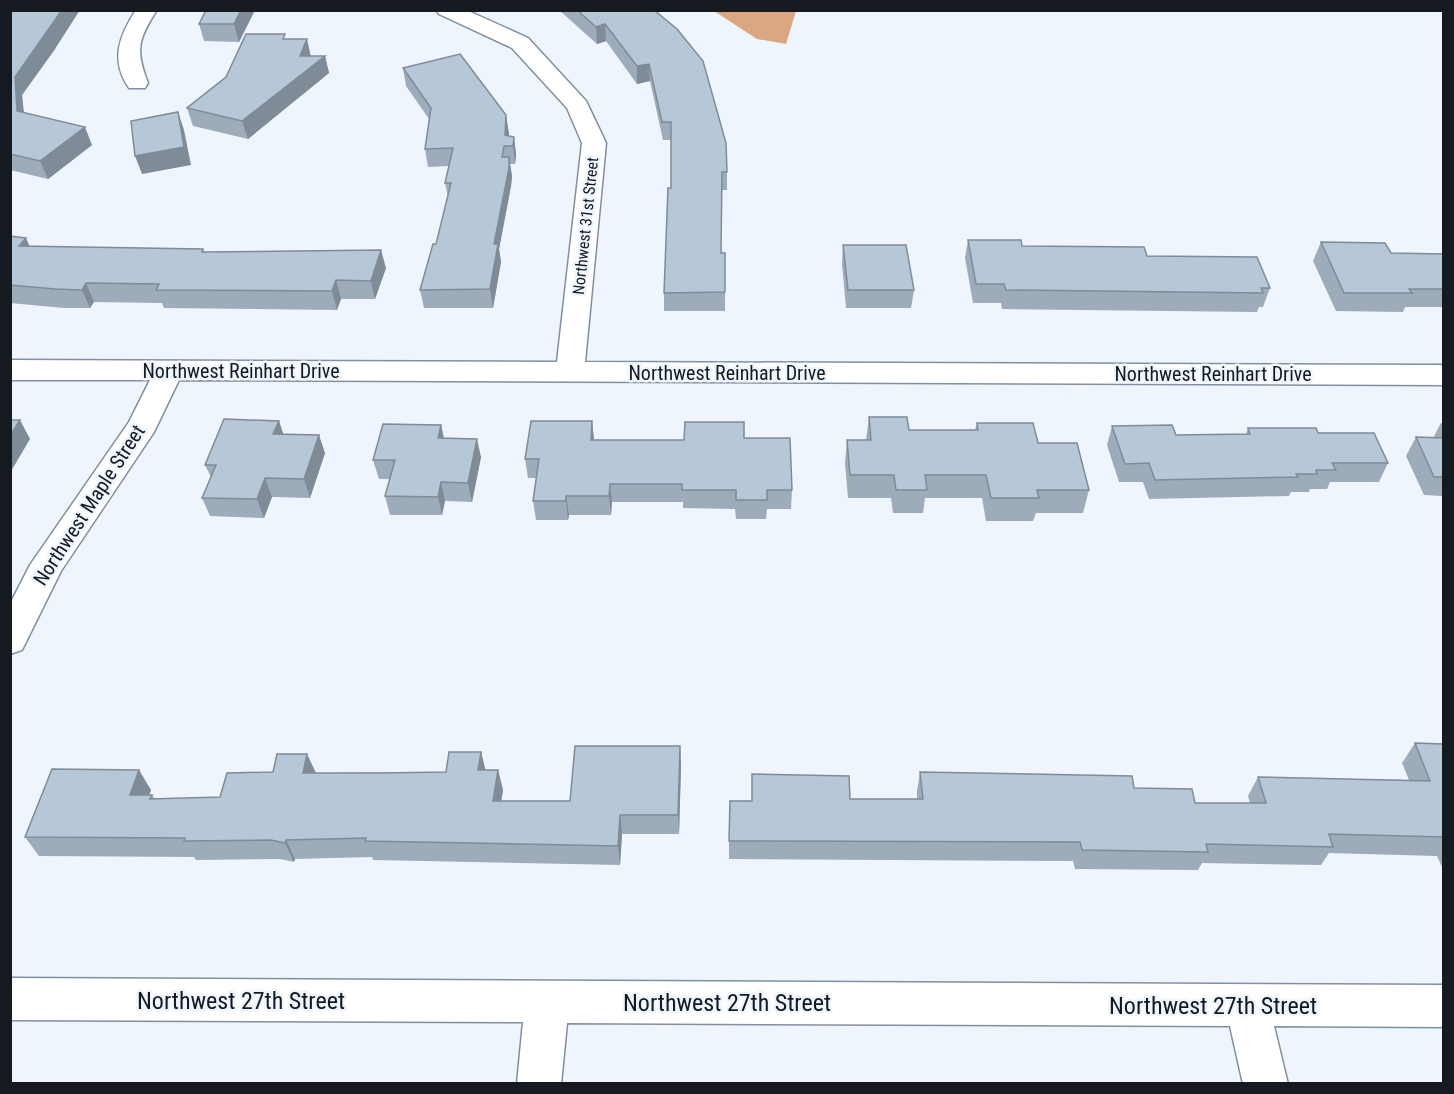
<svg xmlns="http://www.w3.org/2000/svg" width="1454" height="1094" viewBox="0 0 1454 1094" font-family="'Roboto Condensed',sans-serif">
	<rect width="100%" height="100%" fill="#eef5fc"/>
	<!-- water -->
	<polygon fill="#dba780" points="714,11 796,11 786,44 757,39"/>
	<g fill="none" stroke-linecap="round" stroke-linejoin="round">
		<!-- minor casing -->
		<g stroke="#8090a0" stroke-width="3">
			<g id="minor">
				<path d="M136,10h21c-19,29 -22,40 -9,73l-3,5h-16c-19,-28 -10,-52 7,-78z"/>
				<polygon points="436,10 466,10 528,38 586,101 606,143 585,362 1444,365 1444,385 179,380 154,432 61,571 22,650 10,654 10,604 30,565 129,422 150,380 10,380 10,360 557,362 582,143 567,108 512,48 439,14"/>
				<polygon points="10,978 1444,985 1444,1027 1274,1026 1288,1084 1243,1084 1230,1026 567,1023 561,1084 517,1084 523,1022 10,1020"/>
			</g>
		</g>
		<!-- minor -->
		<use href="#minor" fill="#fff" fill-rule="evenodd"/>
	</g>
	<!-- wall -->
	<g fill="#9dabba">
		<polygon points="10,10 55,49 22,95 24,112 92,145 48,179 10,170"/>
		<polygon points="559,10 654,10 727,172 727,190 722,190 721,253 725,253 725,311 664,311 664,293 671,188 671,140 663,140 650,81 637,84 606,41 597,44"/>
		<polygon points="254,12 239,42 204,41 199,24"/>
		<polygon points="287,39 311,56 325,56 329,73 248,139 193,126 187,108"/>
		<polygon points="403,68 509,133 508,136 514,137 516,155 515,164 510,164 512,176 511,186 499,249 501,262 493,308 424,308 420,290 436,244 448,197 445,183 449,166 428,167 425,149 429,119 406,86"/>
		<polygon points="10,236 26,238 29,246 203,249 204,252 386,268 375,299 341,299 337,310 164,308 162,303 94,302 90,308 64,308 10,303"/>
		<polygon points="968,240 1022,246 1147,256 1270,288 1263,307 1259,307 1257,312 1002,309 1001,303 973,303 965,258"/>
		<polygon points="1321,242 1391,253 1443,254 1443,307 1405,307 1403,312 1336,311 1313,261"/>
		<polygon points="843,245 914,290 911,308 846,308 842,264"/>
		<polygon points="869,417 909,430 975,430 977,423 1038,443 1089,490 1083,513 1036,513 1033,521 986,521 982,498 925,498 923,513 893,513 891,498 848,498 845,463 847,440 866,440"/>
		<polygon points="279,421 283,434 325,453 310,498 272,497 264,518 210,516 202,498 211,477 205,465"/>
		<polygon points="592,421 594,440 684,440 744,438 792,490 791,509 767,509 766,519 736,519 735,509 683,508 683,502 612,502 611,515 569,515 568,520 536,520 533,501 537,478 528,478 525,459"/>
		<polygon points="1441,423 1443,423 1443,496 1424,495 1406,456 1416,437 1433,438"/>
		<polygon points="441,425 444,438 481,457 472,502 445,501 442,515 390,515 385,496 390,479 379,479 373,460"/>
		<polygon points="1112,426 1176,435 1246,434 1248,428 1318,433 1388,463 1379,482 1330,482 1327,489 1310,489 1309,492 1291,492 1289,496 1149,499 1143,482 1119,482 1107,445"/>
		<polygon points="1415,743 1443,744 1443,869 1437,856 1329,853 1321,865 1202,863 1198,870 1075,869 1073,861 729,859 729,841 752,801 850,799 917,799 917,791 920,772 1134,788 1195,803 1250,803 1248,796 1258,777 1409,780 1402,763"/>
		<polygon points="680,746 681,766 679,834 622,834 620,865 373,860 372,857 295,859 294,862 280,859 196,860 194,857 39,856 25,837 151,790 149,795 152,795 155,799 220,797 315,773 446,772 481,752 485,770 498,770 503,790 501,801 570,801"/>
	</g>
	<!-- shaded-wall -->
	<g fill="#7f8b97">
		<polygon points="62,10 80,10 55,49 22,95 25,129 17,111 15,77"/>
		<polygon points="241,10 253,10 254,12 239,42 234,24"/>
		<polygon points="605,24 606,41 597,44 596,27"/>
		<polygon points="307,39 311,57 325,56 329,73 248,139 242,121 300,56"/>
		<polygon points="649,64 650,81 637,84 637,66"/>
		<polygon points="178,112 184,130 191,165 142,174 135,156"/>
		<polygon points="506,115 509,133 508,146 505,135"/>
		<polygon points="85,127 92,145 48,179 40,161"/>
		<polygon points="514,137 516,155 515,164 513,146"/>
		<polygon points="509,157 512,176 511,186 499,249 501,262 493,308 490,289 494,244"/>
		<polygon points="26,238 34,257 19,246"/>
		<polygon points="381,250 386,268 375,299 371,281"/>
		<polygon points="336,280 341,299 337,310 332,291"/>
		<polygon points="86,283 94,302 90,308 82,290"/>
		<polygon points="20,420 30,439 10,473 10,436"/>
		<polygon points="279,421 285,439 273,434"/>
		<polygon points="592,421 594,440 591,440"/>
		<polygon points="441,425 445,444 438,438"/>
		<polygon points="319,435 325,453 310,498 304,479"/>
		<polygon points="477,439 481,457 472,502 468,483"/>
		<polygon points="265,478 272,497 264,518 257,499"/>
		<polygon points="441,482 445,501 442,515 438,497"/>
		<polygon points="610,484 612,502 611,515 609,496"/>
		<polygon points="566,496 569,515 568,520 566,501"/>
		<polygon points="680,746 681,766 679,834 678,815"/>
		<polygon points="481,752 486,772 478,770"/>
		<polygon points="307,754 316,773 303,773"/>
		<polygon points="139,770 151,790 142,814 130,795"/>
		<polygon points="498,770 503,790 498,821 493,801"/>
		<polygon points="620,815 622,834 620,865 618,846"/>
		<polygon points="286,840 295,859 294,862 285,843"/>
	</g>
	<!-- building -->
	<g fill="#b6c7d8" stroke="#7f8b97" stroke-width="1.5">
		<polygon points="10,10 62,10 15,77 17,111 85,127 40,161 10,154"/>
		<polygon points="206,10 241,10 234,24 199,24"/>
		<polygon points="577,10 654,10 677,29 703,61 726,143 727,172 722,172 721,253 725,253 725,292 664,293 668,188 671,188 671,122 662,122 649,64 637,66 605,24 596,27"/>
		<polygon points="246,34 285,34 283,39 307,39 300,56 325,56 242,121 187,108 226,77"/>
		<polygon points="460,54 506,115 505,135 514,137 513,146 504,146 502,157 509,157 509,168 494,244 498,244 490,289 420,290 433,244 436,244 451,183 445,183 453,148 425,149 431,108 403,68"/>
		<polygon points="178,112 184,147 135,156 131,121"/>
		<polygon points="10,236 26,238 19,246 203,249 202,252 381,250 371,281 336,280 332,291 156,290 159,284 86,283 82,290 55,289 10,285"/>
		<polygon points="968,240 1021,240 1022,246 1144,247 1147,256 1257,257 1270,288 1261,288 1263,293 1006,290 1004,284 976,284"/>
		<polygon points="1321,242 1385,243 1391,253 1443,254 1443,289 1409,289 1412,293 1344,293"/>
		<polygon points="843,245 906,245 914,290 848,290"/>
		<polygon points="869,417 907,417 909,430 978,430 977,423 1033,423 1038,443 1077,443 1089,490 1037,490 1039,498 991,498 986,475 925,475 927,490 896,490 894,475 850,475 847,440 871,440"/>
		<polygon points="224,419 279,421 273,434 319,435 304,479 265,478 257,499 202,498 216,465 205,465"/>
		<polygon points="10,420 20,420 10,436"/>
		<polygon points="531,421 592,421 591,440 684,440 685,422 744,422 744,438 790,438 792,490 767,490 767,500 736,500 736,490 682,490 682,484 610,484 609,496 566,496 566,501 533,501 539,459 525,459"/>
		<polygon points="383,424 441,425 438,438 477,439 468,483 441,482 438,497 385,496 395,460 373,460"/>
		<polygon points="1172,425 1176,435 1250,434 1248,428 1316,428 1318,433 1374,433 1388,463 1332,463 1336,470 1316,470 1317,474 1296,474 1298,477 1155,480 1149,463 1125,464 1112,426"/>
		<polygon points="1416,437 1443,438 1443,477 1434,477"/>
		<polygon points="1415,743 1443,744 1443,837 1329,834 1333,847 1206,844 1208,852 1082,850 1080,842 729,841 730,801 752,801 752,774 849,776 850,799 923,799 920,772 1132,776 1134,788 1192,789 1195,803 1266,803 1258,777 1430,781"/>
		<polygon points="575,746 680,746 678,815 620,815 618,846 365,841 366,838 286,840 285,843 271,840 184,841 185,838 25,837 52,769 139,770 130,795 152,795 150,799 220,797 227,773 273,772 277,754 307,754 303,773 380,773 446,772 449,752 481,752 478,770 498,770 493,801 570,801"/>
	</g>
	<g text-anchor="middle" stroke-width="5" stroke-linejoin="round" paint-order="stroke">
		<!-- far-street labels -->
		<g font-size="16" fill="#141a20" stroke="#eef5fc">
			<text transform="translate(585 226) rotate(-84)" y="6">Northwest 31st Street</text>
		</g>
		<!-- street labels -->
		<g font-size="20" fill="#141a20" stroke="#eef5fc">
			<text x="241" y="378">Northwest Reinhart Drive</text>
			<text x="727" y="380">Northwest Reinhart Drive</text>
			<text x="1213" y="381">Northwest Reinhart Drive</text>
			<text transform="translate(89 505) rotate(-57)" y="7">Northwest Maple Street</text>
		</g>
		<!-- near-street labels -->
		<g font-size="24" fill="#141a20" stroke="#eef5fc">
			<text x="241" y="1009">Northwest 27th Street</text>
			<text x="727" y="1011">Northwest 27th Street</text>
			<text x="1213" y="1014">Northwest 27th Street</text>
		</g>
	</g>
	<!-- border -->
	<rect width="1454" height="1094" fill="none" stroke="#141a20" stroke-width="24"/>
</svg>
